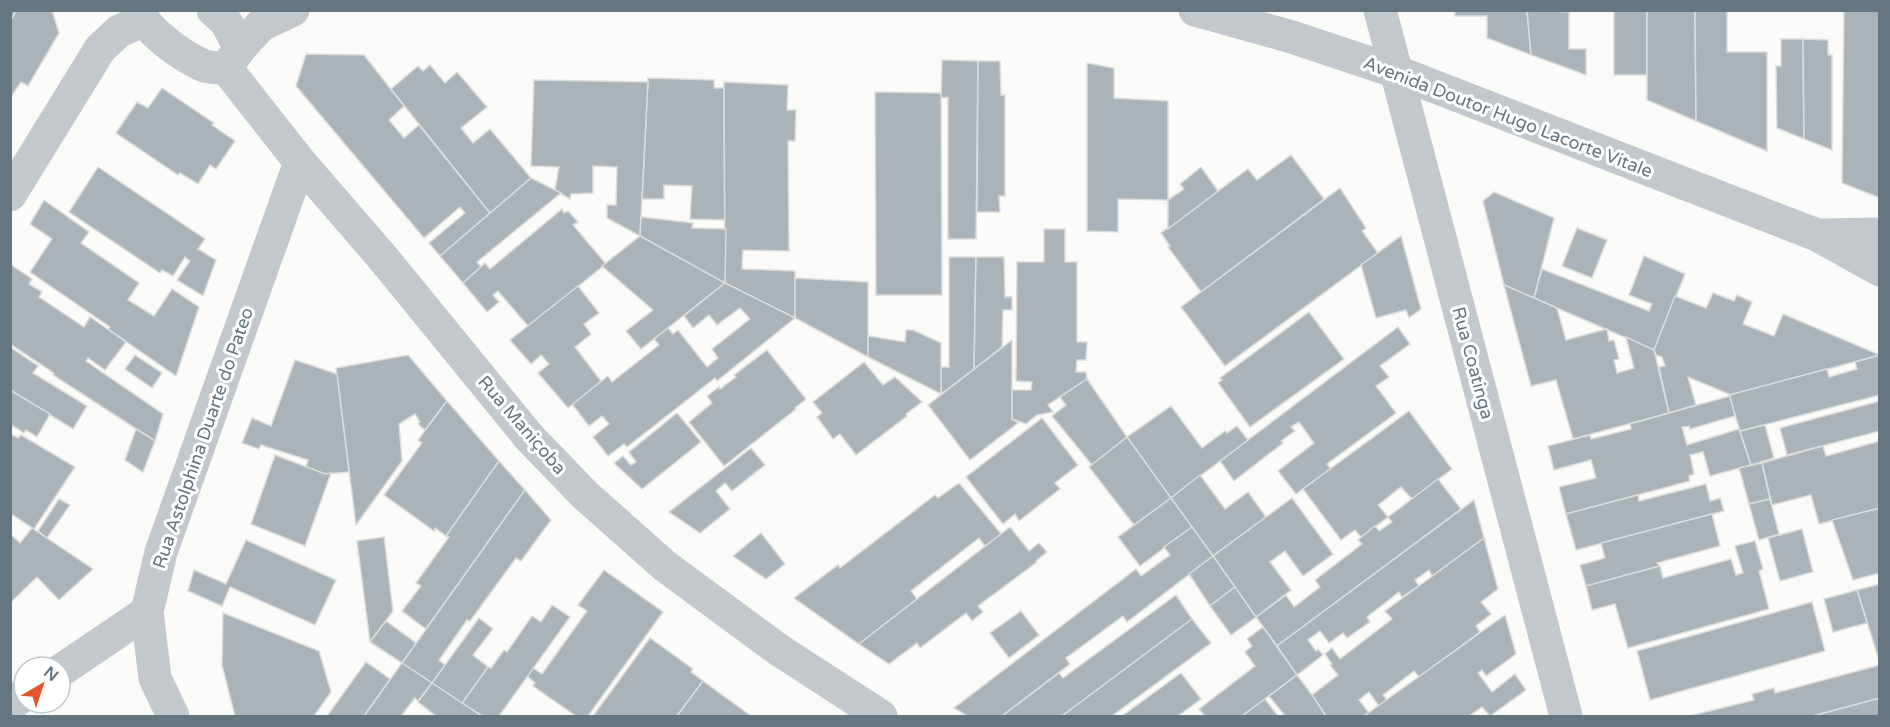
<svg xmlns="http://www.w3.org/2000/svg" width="1890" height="727" viewBox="0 0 1890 727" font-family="'Varela Round',sans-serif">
	<rect width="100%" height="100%" fill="#fafaf8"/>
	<!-- building -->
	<g fill="#aab3b9" stroke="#dcdcda" stroke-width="1.5">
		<polygon points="10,10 17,10 10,21"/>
		<polygon points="17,10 52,10 59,33 28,86 21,82 10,98 10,21"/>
		<polygon points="1455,10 1527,10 1531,55 1487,38 1487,16 1455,16"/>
		<polygon points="1527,10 1569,12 1569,49 1586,49 1586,75 1531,55"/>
		<rect x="1614" y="10" width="33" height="65"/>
		<polygon points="1647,10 1695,10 1696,121 1647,100"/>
		<polygon points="1695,10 1727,10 1727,52 1767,52 1767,151 1696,121"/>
		<polygon points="1844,10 1880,10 1880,198 1842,183"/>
		<polygon points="1781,39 1803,39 1804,139 1777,128 1776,66 1781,66"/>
		<polygon points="1803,39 1828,40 1828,55 1832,55 1832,150 1804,139"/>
		<polygon points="306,54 364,55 404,106 389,120 404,138 419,125 490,213 440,256 429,243 465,213 460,207 424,238 296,86"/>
		<polygon points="942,60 978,61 976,239 948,239 948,97 941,98"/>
		<polygon points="978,61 1000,61 1001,95 1005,95 1005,196 999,196 1000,212 977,212"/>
		<polygon points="1087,63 1114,68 1114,98 1168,101 1168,200 1118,199 1118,232 1087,231"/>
		<polygon points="430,65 445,83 457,72 487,107 461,128 473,143 490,129 531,178 490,213 391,89 418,66 423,71"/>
		<polygon points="648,78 714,80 714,88 724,88 725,220 690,219 692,186 664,185 664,199 642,199"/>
		<polygon points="534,80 648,82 640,236 607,218 607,205 616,205 617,167 593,166 593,193 571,194 570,199 555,190 559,167 531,166"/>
		<polygon points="724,82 788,85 787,110 796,110 795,141 788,141 789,251 743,250 742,269 795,271 795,318 725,283"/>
		<polygon points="162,88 214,123 212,125 235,141 216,169 210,165 198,184 180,173 178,175 116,133 137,102 148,108"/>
		<polygon points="875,92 941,93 942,295 876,295"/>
		<polygon points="1291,155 1324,199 1201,292 1168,247 1170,246 1161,233 1248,169 1257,180"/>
		<polygon points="98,167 205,239 198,249 216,260 203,296 177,280 190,261 185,257 173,276 162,270 160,273 69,212"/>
		<polygon points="1201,167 1218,191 1168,229 1168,200 1184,189 1180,184"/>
		<polygon points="531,178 561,193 477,262 481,267 463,283 440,256"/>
		<polygon points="1340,188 1366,228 1362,231 1378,253 1225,366 1181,307"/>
		<polygon points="1494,192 1554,218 1534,298 1504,285 1483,201"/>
		<polygon points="44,200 89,232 81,243 139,283 128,300 154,316 172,289 199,307 176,376 108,329 110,327 30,272 52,239 30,224"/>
		<polygon points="562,209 564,213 568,211 578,222 573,225 606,264 528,326 498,291 493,295 499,302 487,312 463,283 485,263 490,269"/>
		<polygon points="641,217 693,223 692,228 726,229 725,283 640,236"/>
		<polygon points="1577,228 1607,240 1592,278 1562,266"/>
		<polygon points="1044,229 1065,229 1065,262 1077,262 1077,342 1087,342 1086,360 1077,360 1076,372 1086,372 1087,379 1048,405 1053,412 1037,415 1026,424 1012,419 1012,390 1031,390 1032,382 1016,381 1017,262 1044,262"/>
		<polygon points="640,236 725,283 641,349 626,331 653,310 602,266"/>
		<polygon points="1401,236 1421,309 1409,318 1406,310 1376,318 1361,265"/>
		<polygon points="1644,256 1685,274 1654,350 1534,298 1542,269 1649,311 1652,304 1629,295"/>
		<polygon points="949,257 976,257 974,369 941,394 941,367 949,367"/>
		<polygon points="976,257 1004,257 1005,297 1012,297 1012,310 1003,310 1002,347 974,369"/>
		<polygon points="10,264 32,279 29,284 42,292 39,297 84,327 90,317 126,342 105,370 88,358 86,361 163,414 155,441 53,375 54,373 10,344"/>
		<polygon points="795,278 868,282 868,357 795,318"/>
		<polygon points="725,283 795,318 717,381 715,378 627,447 624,444 608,456 593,437 609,424 602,416 589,426 572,404 608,376 612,382 659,345 654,339 668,328 673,334 678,330 707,367 718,358 712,349 750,319 740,308 717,325 709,315 693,328 684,316"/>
		<polygon points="1504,285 1557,308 1566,340 1607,329 1609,341 1614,340 1619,359 1614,360 1617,373 1634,368 1626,337 1654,350 1669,413 1573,439 1556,380 1531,386"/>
		<polygon points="578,286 599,313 584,324 591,334 575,347 601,381 568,408 538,373 549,364 541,355 531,364 510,340"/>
		<polygon points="1713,293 1734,301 1737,295 1752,302 1743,324 1774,336 1783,314 1880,355 1731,395 1688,377 1696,405 1669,413 1659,367 1665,366 1662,357 1656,355 1654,350 1675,296 1706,308"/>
		<polygon points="1309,312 1344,359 1250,427 1218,383 1222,380 1220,378"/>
		<polygon points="1398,327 1410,344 1380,366 1389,377 1376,386 1396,413 1327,464 1331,469 1296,494 1278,471 1314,443 1299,422 1291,427 1295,431 1281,441 1283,443 1234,481 1220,461"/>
		<polygon points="906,330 913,330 941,343 941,394 868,357 868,336 905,342"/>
		<polygon points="1012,340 1012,419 1018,423 970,460 928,405"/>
		<polygon points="10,347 38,366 33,373 87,406 73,429 10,390"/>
		<polygon points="767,350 806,399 795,408 796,409 724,466 689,422 712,403 707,396 719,387 720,389 736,377 734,375"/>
		<polygon points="135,355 162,373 152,388 125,369"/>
		<polygon points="408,355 447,401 425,430 418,424 420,422 415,414 399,424 402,461 356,525 336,368"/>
		<polygon points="1880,355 1880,395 1740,431 1729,395 1827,369 1829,377 1857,369 1855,362"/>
		<polygon points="295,360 337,374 349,472 325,474 306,467 308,460 261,445 259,449 242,443 252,418 271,426"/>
		<polygon points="864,362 883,385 895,377 922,402 906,414 907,416 856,455 840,434 833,439 817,417 822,413 813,402"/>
		<polygon points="1087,379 1127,437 1092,465 1052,416 1066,405 1060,397"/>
		<polygon points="10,390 50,414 37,437 26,430 24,433 10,424"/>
		<polygon points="1730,396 1735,416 1690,429 1689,426 1682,427 1687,445 1739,429 1751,465 1710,476 1703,452 1690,455 1694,474 1689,476 1690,481 1566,514 1559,487 1596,478 1591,460 1554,470 1548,446 1590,435 1591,439 1631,429 1630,424"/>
		<polygon points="447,401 499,461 446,536 435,528 434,531 384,495 422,443 418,440"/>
		<polygon points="1880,401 1880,431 1787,455 1780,428"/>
		<polygon points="1171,406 1202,448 1225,431 1227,433 1237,426 1248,440 1171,498 1127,437"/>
		<polygon points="1409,411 1452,469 1412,499 1401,487 1378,505 1388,517 1361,537 1355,530 1341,540 1303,489"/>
		<polygon points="677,413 701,442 642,489 614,463 623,456 631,465 636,462 629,452"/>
		<polygon points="1042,418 1078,465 1055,483 1060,489 1019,521 1015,514 1003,524 966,477"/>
		<polygon points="1765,425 1774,458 1751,465 1740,431"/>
		<polygon points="136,429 155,441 143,472 125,460"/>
		<polygon points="10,434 18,438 21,435 75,467 34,529 10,513"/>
		<polygon points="1127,437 1171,498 1134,525 1089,467"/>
		<polygon points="1880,441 1880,508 1819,524 1811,495 1772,505 1762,463 1823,446 1826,456"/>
		<polygon points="751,448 765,465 732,491 725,483 716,491 730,509 700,533 669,512"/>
		<polygon points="275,455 325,474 331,473 305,546 251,524"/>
		<polygon points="499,461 525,490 426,629 402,611 421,586 416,583 449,537 446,536"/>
		<polygon points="1762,463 1770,499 1749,504 1739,468"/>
		<polygon points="1200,475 1225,509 1248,492 1266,517 1213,556 1171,498"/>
		<polygon points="1438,479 1461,509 1277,646 1256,617 1286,595 1294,607 1320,587 1315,580 1362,544 1358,540 1375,526 1379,531 1392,522 1388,517"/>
		<polygon points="959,483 1002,535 985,546 979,538 911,591 917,599 859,644 794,598 838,565 840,568 935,495 938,498"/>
		<polygon points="1706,484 1710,501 1720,498 1724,511 1576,550 1566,514 1638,495 1639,501"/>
		<polygon points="525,490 551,520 521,561 516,558 470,621 467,620 439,660 445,665 432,683 402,663"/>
		<polygon points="1171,498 1192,527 1140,566 1118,537"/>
		<polygon points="1292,498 1333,554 1303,576 1285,551 1270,562 1291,590 1256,617 1213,556"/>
		<polygon points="59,499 70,505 47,538 38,531"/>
		<polygon points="1770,499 1779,534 1759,540 1749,504"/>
		<polygon points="1474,500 1484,538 1432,576 1429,570 1415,580 1419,586 1402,597 1399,592 1367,617 1370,622 1347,638 1343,633 1329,643 1320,631 1308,640 1316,651 1318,649 1323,655 1297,675 1277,646"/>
		<polygon points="1880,508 1880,573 1853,580 1832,520"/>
		<polygon points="1712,514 1720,546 1657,563 1660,566 1586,586 1580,565 1605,558 1601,543"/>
		<polygon points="1010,527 1029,551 1039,543 1047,552 1036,561 1037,562 978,606 983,612 972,621 966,613 920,648 917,643 889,664 859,644"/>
		<polygon points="1192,527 1213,556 1127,622 1123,616 1066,658 1070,664 1002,716 967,716 954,708 1136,569 1141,576 1170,555 1164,547"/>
		<polygon points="32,528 93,569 59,600 37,577 10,603 10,534 20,543"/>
		<polygon points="1802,529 1813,572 1780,581 1768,538"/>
		<polygon points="761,533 785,564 766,579 733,556"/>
		<polygon points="384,537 393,611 370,642 357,541"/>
		<polygon points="1484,538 1498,589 1481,602 1491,614 1476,626 1480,632 1419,677 1414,671 1383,695 1387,700 1379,706 1369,692 1359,700 1369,713 1364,716 1326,716 1312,695 1338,675 1330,665 1332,664 1325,654 1332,648 1340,659 1392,619 1385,611"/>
		<polygon points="246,540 336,580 315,625 230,587 222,606 188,591 194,570 226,584"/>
		<polygon points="1755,541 1763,569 1759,571 1769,609 1628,648 1615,604 1592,610 1586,586 1660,566 1663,578 1731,559 1736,575 1743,573 1735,546"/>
		<polygon points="1213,556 1235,587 1210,606 1189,574"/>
		<polygon points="604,570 663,612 588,716 576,716 533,686 535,683 527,676 533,668 542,674 587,611 578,605"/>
		<polygon points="1880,584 1880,659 1879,660 1857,590"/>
		<polygon points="1235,587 1256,617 1231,635 1210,606"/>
		<polygon points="1857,590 1867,623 1833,632 1824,599"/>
		<polygon points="1176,595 1192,619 1062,716 1002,716 1059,673 1063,678"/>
		<polygon points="1812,602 1825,651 1650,700 1637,651"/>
		<polygon points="552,605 570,617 499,716 482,716 462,703 488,667 491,668 504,650 507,652 532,616 541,622"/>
		<polygon points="1021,611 1039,635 1009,658 990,633"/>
		<polygon points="223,613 319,651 331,692 314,716 235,716 222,665"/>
		<polygon points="1505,615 1516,654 1486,676 1482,670 1478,673 1492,692 1515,674 1526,690 1490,716 1482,707 1469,716 1364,716"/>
		<polygon points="479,618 493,629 473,655 488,667 462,703 432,683"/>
		<polygon points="1192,619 1211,643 1112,716 1062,716"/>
		<polygon points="386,621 416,643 402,663 370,642"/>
		<polygon points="1263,627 1297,675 1242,716 1205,716 1199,709 1255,666 1245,652 1252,646 1247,639"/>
		<polygon points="650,638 693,669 691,672 703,681 677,716 593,716"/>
		<polygon points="366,662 390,679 364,716 327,716"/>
		<polygon points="402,663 432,683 418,701 415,698 401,716 364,716"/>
		<polygon points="1880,665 1880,698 1813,716 1689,716 1754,700 1752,694 1774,688 1775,693"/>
		<polygon points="1181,673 1201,699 1178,716 1122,716"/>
		<polygon points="1297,675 1312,695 1326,716 1285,716 1269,696"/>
		<polygon points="703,681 751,716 677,716"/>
		<polygon points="432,683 462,703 482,716 436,716 418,702"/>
		<polygon points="1880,698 1880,716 1813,716"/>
		<polygon points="1265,699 1278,716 1242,716"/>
	</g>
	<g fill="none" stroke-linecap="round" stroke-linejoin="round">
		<!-- minor -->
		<g stroke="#c3c8cc" stroke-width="33">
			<path d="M137,10c13,23 42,44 65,55 7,3 17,3 24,3l14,-20 -14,-26 -13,-12"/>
			<polyline points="1195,10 1292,37 1397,72 1817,235 1880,270"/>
			<polyline points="1380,10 1566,716"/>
			<polyline points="240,48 261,25 293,10"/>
			<polyline points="226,68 300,162 383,258 529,437 585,495 665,566 779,650 881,716"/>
			<polyline points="10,195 100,49 119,31 143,21"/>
			<polyline points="1819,235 1880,234"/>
			<polyline points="60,671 147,612"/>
			<polyline points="10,705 24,695"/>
			<polyline points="173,716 155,678 147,612 161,552 300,162"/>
		</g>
	</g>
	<g text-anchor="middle" stroke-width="6" stroke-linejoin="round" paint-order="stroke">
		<!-- street labels -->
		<g font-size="18" fill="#657683" stroke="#fff">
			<text transform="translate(1508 117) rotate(21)" y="6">Avenida Doutor Hugo Lacorte Vitale</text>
			<text transform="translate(1473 363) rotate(75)" y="6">Rua Coatinga</text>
			<text transform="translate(522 425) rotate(49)" y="6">Rua Maniçoba</text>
			<text transform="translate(203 438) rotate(-71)" y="6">Rua Astolphina Duarte do Pateo</text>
		</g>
	</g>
	<!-- border -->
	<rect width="1890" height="727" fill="none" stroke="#657683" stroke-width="24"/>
	<!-- north arrow -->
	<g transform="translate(42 685) rotate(39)"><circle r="28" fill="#ffffff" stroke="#c1c8cd" stroke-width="1.5"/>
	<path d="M0-4.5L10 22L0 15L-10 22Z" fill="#e4572e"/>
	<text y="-9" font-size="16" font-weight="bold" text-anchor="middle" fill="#657683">N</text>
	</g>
</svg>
